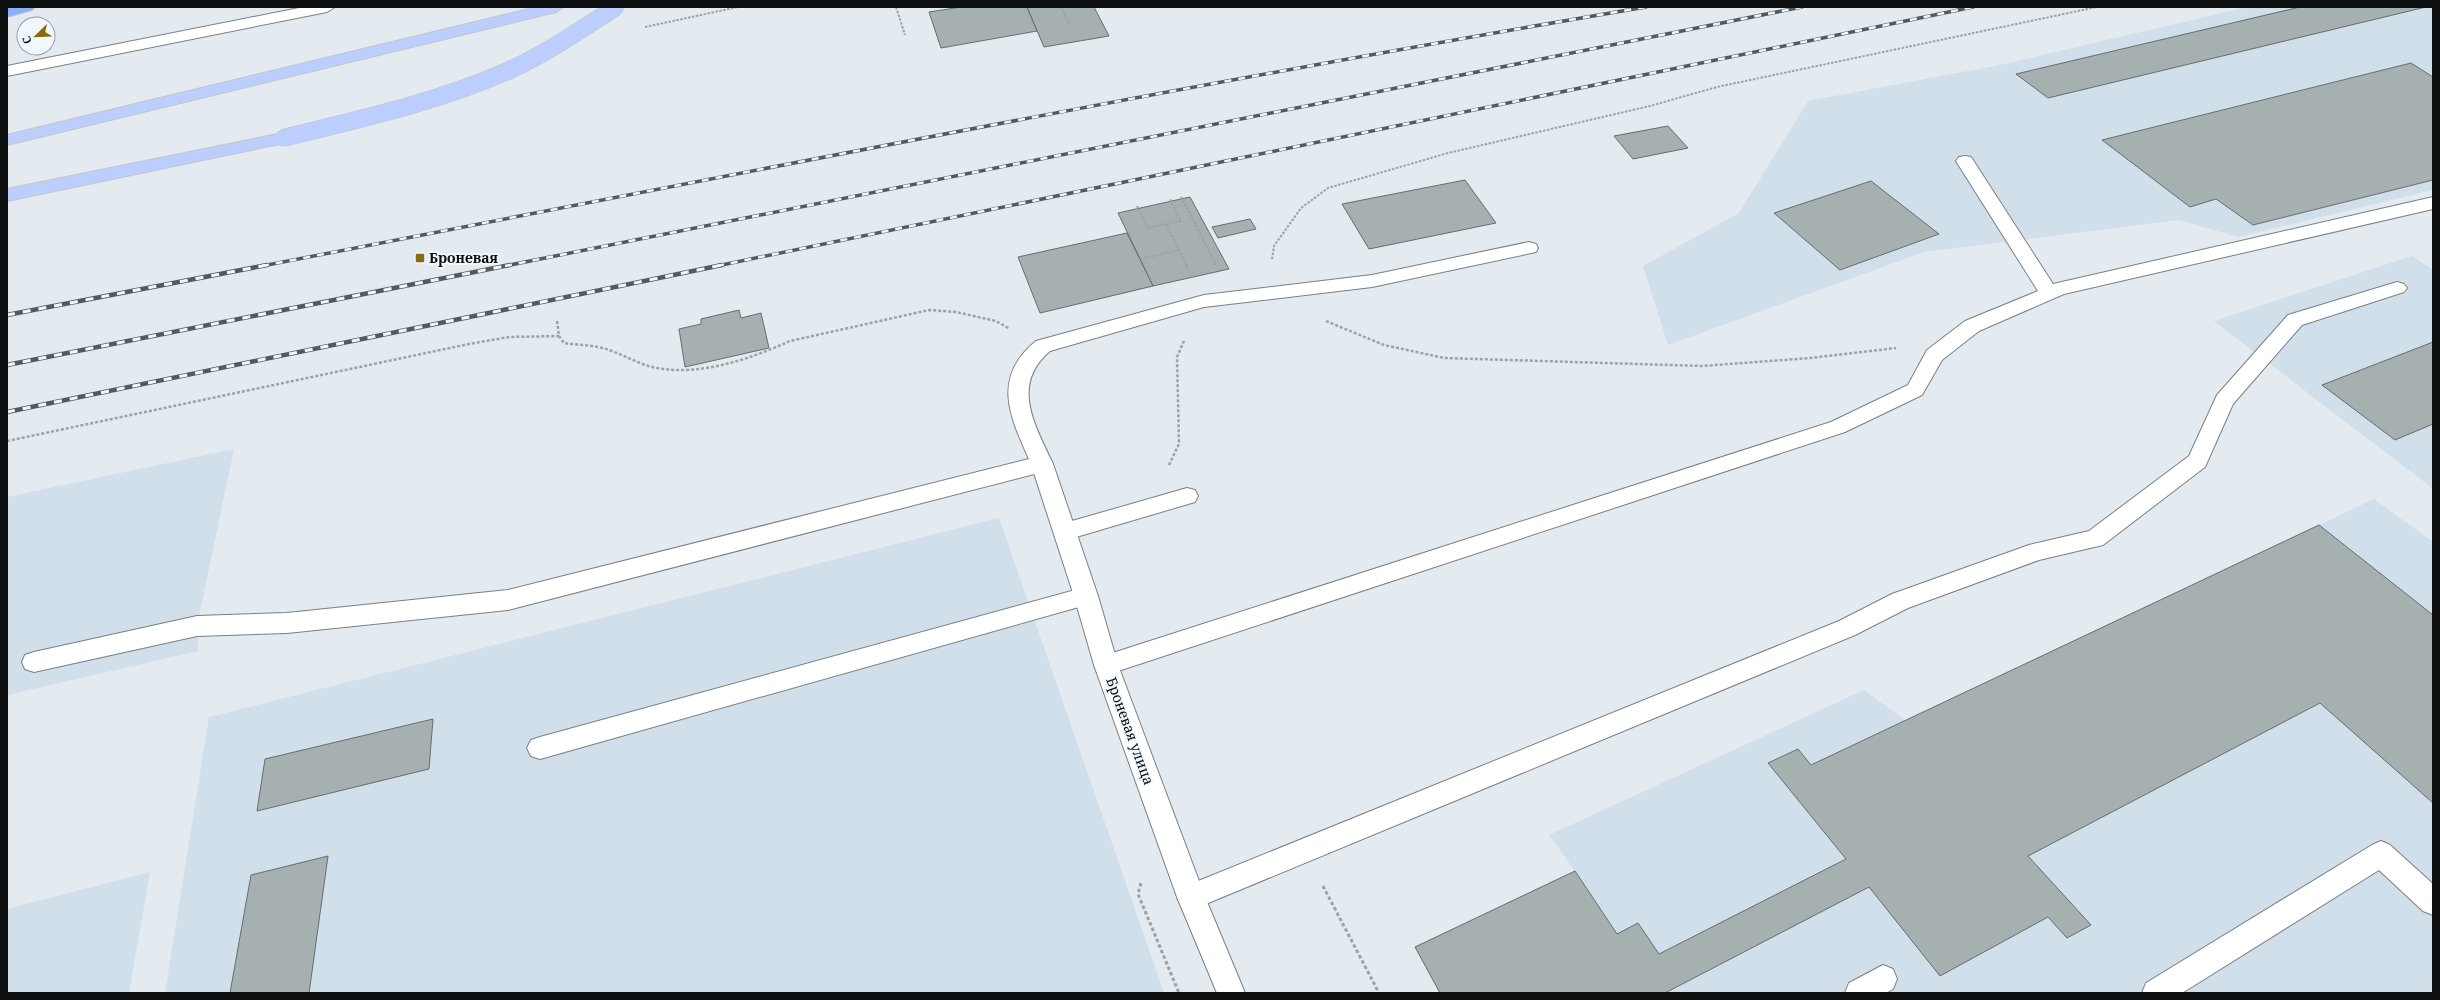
<svg xmlns="http://www.w3.org/2000/svg" width="2440" height="1000" viewBox="0 0 2440 1000" font-family="'Noto Serif',serif">
	<rect width="100%" height="100%" fill="#e3eaf0"/>
	<!-- built -->
	<g fill="#d0dfe9">
		<polygon points="2248,7 2433,7 2433,190 2238,237 2179,220 1924,252 1668,345 1643,266 1739,213 1808,101 2000,65"/>
		<polygon points="2412,256 2433,270 2432,488 2214,321"/>
		<polygon points="234,449 197,626 198,651 7,695 7,497"/>
		<polygon points="2374,499 2433,542 2433,993 1440,993 1415,947 1575,871 1549,835 1864,690 1906,721"/>
		<polygon points="999,518 1164,993 165,993 209,717"/>
		<polygon points="150,872 129,993 7,993 7,909"/>
	</g>
	<!-- building -->
	<g fill="#a6b0b1" stroke="#656e6f">
		<polygon points="961,7 1027,7 1037,31 941,48 929,12"/>
		<polygon points="1027,7 1094,7 1109,36 1044,47"/>
		<polygon points="2300,7 2426,7 2048,98 2016,74"/>
		<polygon points="2411,63 2433,77 2433,180 2253,225 2216,199 2190,207 2102,140"/>
		<polygon points="1668,126 1688,148 1633,159 1614,136"/>
		<polygon points="1465,180 1496,223 1369,249 1342,204"/>
		<polygon points="1871,181 1939,234 1840,270 1774,213"/>
		<polygon points="1190,197 1229,269 1153,286 1118,213"/>
		<polygon points="1250,219 1256,229 1218,238 1212,227"/>
		<polygon points="1127,233 1153,286 1040,313 1018,257"/>
		<polygon points="739,310 741,318 761,313 769,348 685,367 679,329 701,324 701,319"/>
		<polygon points="2433,342 2433,424 2395,440 2322,385"/>
		<polygon points="2319,525 2433,615 2433,803 2320,703 2028,856 2091,925 2067,938 2048,917 1940,976 1869,887 1665,993 1440,993 1415,947 1575,871 1617,934 1638,923 1659,954 1846,859 1768,763 1798,749 1811,765"/>
		<polygon points="433,719 429,769 257,811 265,759"/>
		<polygon points="328,856 309,993 230,993 251,875"/>
	</g>
	<g fill="none" stroke-linecap="round" stroke-linejoin="round">
		<!-- service casing -->
		<g stroke="#798084" stroke-width="2">
			<g id="service">
				<polygon points="304,7 335,7 327,12 7,76 7,66"/>
				<polygon points="1965,156 1971,157 2053,284 2433,197 2433,209 2064,294 1979,331 1942,360 1922,395 1845,432 1106,675 1097,672 1094,665 1097,658 1831,422 1908,385 1927,350 1965,321 2038,291 1956,161 1959,157"/>
				<path d="M1529,242l7,2 2,4 -2,4 -164,35 -168,20 -154,44c-40,34 -15,74 3,113l-3,6 -8,2 -534,138 -221,23 -90,3 -163,36 -9,-3 -3,-7 3,-7 9,-3 163,-36 90,-3 221,-23 521,-131c-20,-44 -37,-82 7,-118l168,-46 168,-20z"/>
				<polygon points="2397,282 2404,284 2407,288 2404,292 2302,325 2233,404 2205,467 2103,545 2039,560 1908,608 1855,635 1201,906 1191,910 1181,906 1177,897 1181,888 1839,621 1892,594 2029,545 2089,531 2189,456 2217,395 2288,315"/>
				<polygon points="1187,488 1195,490 1198,496 1195,502 1066,540 1058,537 1055,531 1058,525"/>
				<polygon points="1086,587 1094,589 1098,596 1094,603 1086,605 540,759 531,756 527,748 531,740 540,737"/>
				<polygon points="2381,841 2390,845 2433,884 2433,915 2423,911 2379,870 2182,993 2142,993 2146,983 2372,845"/>
				<polygon points="1883,965 1893,969 1897,979 1893,989 1886,993 1845,993 1849,983"/>
			</g>
		</g>
		<!-- minor casing -->
		<g stroke="#798084" stroke-width="2">
			<polygon id="minor" points="1042,456 1050,458 1053,464 1098,596 1118,665 1205,897 1245,993 1217,993 1177,897 1094,665 1074,596 1031,464 1034,458"/>
		</g>
		<!-- primary casing -->
		<g stroke="#c5c5c6" stroke-width="2">
			<g id="primary">
				<polygon points="537,7 564,7 556,12 7,145 7,135"/>
				<polygon points="283,133 289,134 292,138 289,142 7,201 7,189"/>
			</g>
		</g>
		<!-- motorway casing -->
		<g stroke="#c5c5c6" stroke-width="2">
			<polygon id="motorway" points="7,7 35,7 32,10 7,17"/>
		</g>
		<!-- path-far2 -->
		<g stroke="#9ca2a6" stroke-width="2" stroke-dasharray="2.5 1.5" stroke-linecap="butt">
			<polyline points="896,7 905,35"/>
			<polyline points="1061,7 1069,24"/>
			<polyline points="645,27 738,7"/>
			<polyline points="1181,197 1216,264 1213,265"/>
			<polyline points="1137,206 1148,228 1181,221 1170,199"/>
			<polyline points="1166,224 1187,266"/>
			<polyline points="1140,259 1179,250"/>
			<polyline points="1272,259 1274,246 1301,208 1328,188 1448,153 1650,106 1717,87 2097,7"/>
		</g>
		<!-- path-far1 -->
		<g stroke="#9ca2a6" stroke-width="2.5" stroke-dasharray="3 2" stroke-linecap="butt">
			<polyline points="1186,265 1189,270"/>
			<path d="M557,321l2,15 5,7c14,2 32,2 45,7 17,6 31,15 48,18 44,8 93,-9 133,-27l139,-31 27,2 40,9 14,8"/>
			<polyline points="1326,321 1384,345 1444,358 1702,366 1810,358 1896,348"/>
			<polyline points="7,441 469,344 509,337 559,336"/>
			<polyline points="1169,465 1179,444 1177,357 1184,341"/>
		</g>
		<!-- path -->
		<g stroke="#9ca2a6" stroke-width="3" stroke-dasharray="3.5 2.5" stroke-linecap="butt">
			<polyline points="1141,883 1138,894 1179,993"/>
			<polyline points="1323,886 1379,993"/>
		</g>
		<!-- service -->
		<use href="#service" fill="#fff" fill-rule="evenodd"/>
		<!-- minor -->
		<use href="#minor" fill="#fff" fill-rule="evenodd"/>
		<!-- primary -->
		<use href="#primary" fill="#bbcefd" fill-rule="evenodd"/>
		<!-- motorway -->
		<use href="#motorway" fill="#8daefb" fill-rule="evenodd"/>
		<!-- rail-far1 casing -->
		<g stroke="#55595c" stroke-width="3.5">
			<g id="rail-far1">
				<path d="M262,266c461,-89 921,-181 1384,-259"/>
				<polyline points="505,266 1802,7"/>
				<polyline points="717,266 1973,7"/>
			</g>
		</g>
		<!-- rail casing -->
		<g stroke="#55595c" stroke-width="4.5">
			<g id="rail">
				<polyline points="7,315 267,265"/>
				<polyline points="7,365 510,265"/>
				<polyline points="7,412 722,265"/>
			</g>
		</g>
		<!-- rail-far1 -->
		<use href="#rail-far1" stroke="#f0f8fd" stroke-width="2.5" stroke-dasharray="7" stroke-linecap="butt"/>
		<!-- rail -->
		<use href="#rail" stroke="#f0f8fd" stroke-width="3" stroke-dasharray="8" stroke-linecap="butt"/>
		<!-- primary-bridge casing -->
		<g stroke="#c5c5c6" stroke-width="18" stroke-linecap="butt">
			<path id="primary-bridge" d="M283,138c77,-19 156,-36 229,-69 36,-17 70,-40 104,-62"/>
		</g>
		<!-- primary-bridge -->
		<use href="#primary-bridge" stroke="#bbcefd" stroke-width="17"/>
	</g>
	<!-- markers -->
	<rect fill="#896c0b" stroke="#f0f8fd" stroke-width="1.5" x="415" y="253" width="10" height="10" rx="2"/>
	<g text-anchor="middle" stroke-width="4" stroke-linejoin="round" paint-order="stroke">
		<!-- poi labels -->
		<g font-size="14" font-weight="bold" fill="#0d0f11" stroke="#f0f8fd" text-anchor="start">
			<text x="429" y="263">Броневая</text>
		</g>
		<!-- street labels -->
		<g font-size="14" fill="#0d0f11" stroke="#f0f8fd">
			<text transform="translate(1130 731) rotate(70)" y="5">Броневая улица</text>
		</g>
	</g>
	<!-- border -->
	<rect width="2440" height="1000" fill="none" stroke="#0d0f11" stroke-width="16"/>
	<!-- north arrow -->
	<g transform="translate(36 36) rotate(247)"><circle r="19" fill="#f0f8fd" stroke="#959b9f"/>
	<path d="M0-3L7 15L0 10L-7 15Z" fill="#896c0b"/>
	<text y="-6" font-size="11" font-weight="bold" text-anchor="middle" fill="#0d0f11">С</text>
	</g>
</svg>
